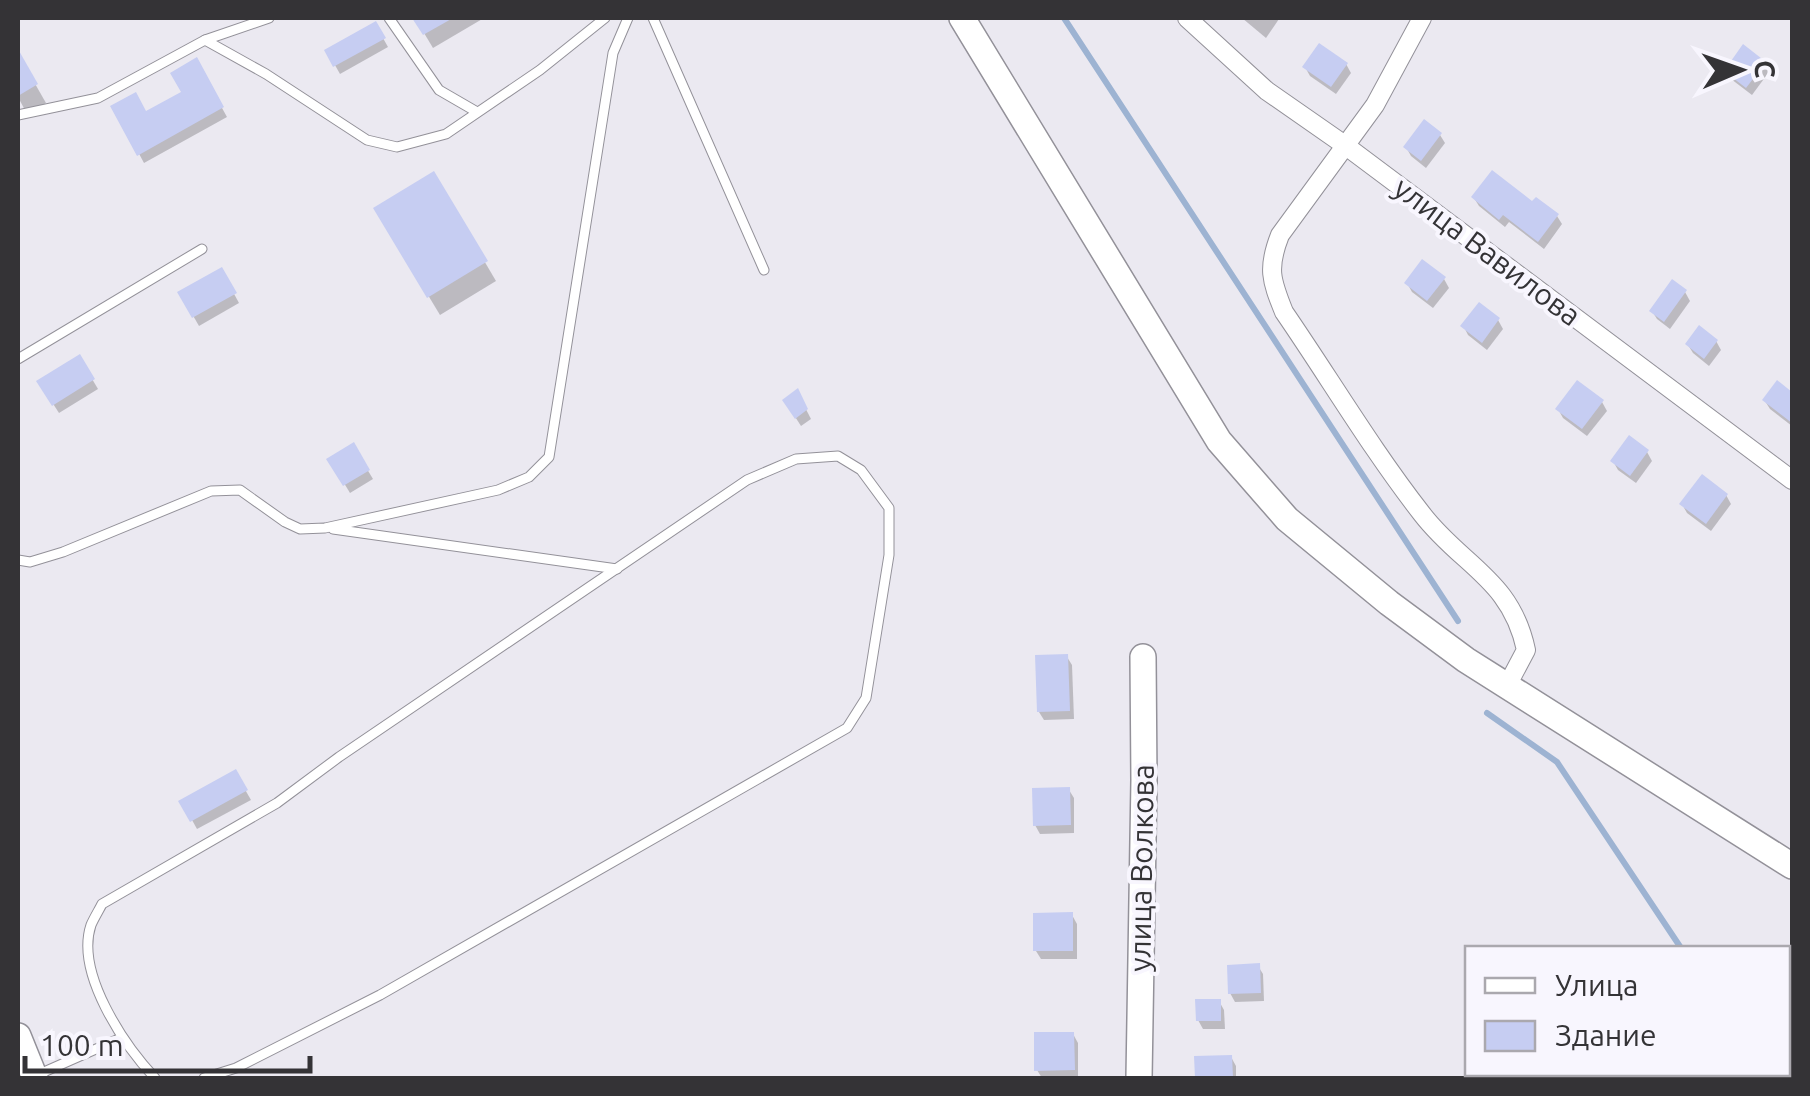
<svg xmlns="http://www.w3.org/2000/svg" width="1810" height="1096" viewBox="0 0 1810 1096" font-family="Ubuntu,sans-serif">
	<rect width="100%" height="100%" fill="#ebe9f1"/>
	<!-- shadow -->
	<g fill="#0003">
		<polygon points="415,18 484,18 433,48"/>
		<polygon points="1242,18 1278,18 1279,19 1266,38"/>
		<polygon points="375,24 388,47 340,74 327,51"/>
		<polygon points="18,54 46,103 27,114 18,97"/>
		<polygon points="196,61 227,117 144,163 114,107 146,114 184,93"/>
		<polygon points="1764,63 1769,72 1752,95 1731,79 1726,71"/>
		<polygon points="1346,64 1351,73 1336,94 1310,76 1305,67"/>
		<polygon points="1440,135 1445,143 1426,168 1411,156 1406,147"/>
		<polygon points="433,174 496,281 440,315 376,209"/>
		<polygon points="1474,198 1533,205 1557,216 1562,224 1544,249 1509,222 1505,227 1479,206"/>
		<polygon points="221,270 239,303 199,326 180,293"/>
		<polygon points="1444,279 1449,288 1433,308 1412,292 1407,283"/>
		<polygon points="1685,292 1690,301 1670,329 1657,319 1652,311"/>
		<polygon points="1498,320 1503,329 1487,350 1468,335 1464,327"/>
		<polygon points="1716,341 1721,350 1709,366 1693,353 1688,345"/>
		<polygon points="79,357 98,389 59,413 39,382"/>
		<polygon points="1778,384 1792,395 1792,426 1770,409 1765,401"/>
		<polygon points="797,392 811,419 801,426 790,409"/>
		<polygon points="1602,402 1607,411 1587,436 1563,418 1558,409"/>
		<polygon points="353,446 373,479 350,493 330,460"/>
		<polygon points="1647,452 1652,461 1636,483 1618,470 1613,461"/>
		<polygon points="1726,495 1731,504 1711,531 1687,513 1682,504"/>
		<polygon points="1067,657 1072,665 1074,719 1044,720 1039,712"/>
		<polygon points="235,772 251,800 197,829 182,802"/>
		<polygon points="1069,790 1074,798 1074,833 1040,834 1035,825"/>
		<polygon points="1072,915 1077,924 1077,959 1041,959 1036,951"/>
		<polygon points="1258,966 1263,974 1264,1001 1235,1002 1230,993"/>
		<polygon points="1219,1001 1224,1010 1225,1029 1203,1029 1198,1020"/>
		<polygon points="1073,1034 1078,1043 1078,1078 1042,1078 1037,1070"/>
		<polygon points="1231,1057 1236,1066 1236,1078 1197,1078 1197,1058"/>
	</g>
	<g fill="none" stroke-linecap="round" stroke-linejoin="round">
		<!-- stream -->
		<g stroke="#9db3d2" stroke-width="6">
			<polyline points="1064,18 1458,621"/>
			<polyline points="1487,713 1557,762 1681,948"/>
			<polyline points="1765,1074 1768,1078"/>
		</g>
	</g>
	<!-- building -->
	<g fill="#c6cdf2">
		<polygon points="412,18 453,18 423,35"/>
		<polygon points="376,21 386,38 333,67 324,50"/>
		<polygon points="1319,43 1348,63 1331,87 1302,67"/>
		<polygon points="1743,44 1766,62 1746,88 1724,71"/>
		<polygon points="18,49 38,84 18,96"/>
		<polygon points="197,57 224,107 137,156 110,106 136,92 146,111 181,92 170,73"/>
		<polygon points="1424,119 1442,133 1421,161 1403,147"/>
		<polygon points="1492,170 1532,201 1536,197 1559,214 1538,242 1503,215 1499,220 1471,197"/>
		<polygon points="434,171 488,261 427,298 373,208"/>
		<polygon points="1422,259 1446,277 1427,301 1404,283"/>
		<polygon points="222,267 237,293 192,318 177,292"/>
		<polygon points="1672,279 1687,290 1664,322 1649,311"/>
		<polygon points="1479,302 1500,318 1482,343 1460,326"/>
		<polygon points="1699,325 1718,340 1704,359 1685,344"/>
		<polygon points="80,354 95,379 52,406 36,381"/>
		<polygon points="1577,380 1604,400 1582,429 1555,409"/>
		<polygon points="1777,380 1792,392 1792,423 1762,400"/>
		<polygon points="798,388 808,409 795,419 782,400"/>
		<polygon points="1629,435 1649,450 1630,476 1610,461"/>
		<polygon points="354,442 370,470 343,486 326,459"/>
		<polygon points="1702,474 1728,494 1706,524 1679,504"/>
		<polygon points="1068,654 1070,711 1037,712 1035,655"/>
		<polygon points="236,769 248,790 190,822 178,801"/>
		<polygon points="1070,787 1071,825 1033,826 1032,788"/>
		<polygon points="1073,912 1073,951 1033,951 1033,913"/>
		<polygon points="1260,963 1261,993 1228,994 1227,965"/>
		<polygon points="1195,999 1221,999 1221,1021 1196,1021"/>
		<polygon points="1034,1032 1074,1032 1075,1070 1034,1071"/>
		<polygon points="1232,1055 1233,1078 1195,1078 1194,1056"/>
	</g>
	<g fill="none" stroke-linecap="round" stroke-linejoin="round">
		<!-- lane casing -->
		<g stroke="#939199" stroke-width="11">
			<g id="lane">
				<polyline points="389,18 439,90 477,112"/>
				<polyline points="653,18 764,270"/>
				<polyline points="205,40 266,74 367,140 397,147 446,134 540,70 605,18"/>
				<polyline points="18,115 98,98 205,40 269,18"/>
				<polyline points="18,359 202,249"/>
				<polyline points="333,529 617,569"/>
				<polyline points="18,560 30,562 63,552 211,491 240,490 285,522 300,529 325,528 498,490 529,477 549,457 613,53 628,18"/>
				<polyline points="37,1075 121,1038"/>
				<path d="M155,1078c-31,-33 -80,-105 -64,-153 3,-7 8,-15 11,-21l175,-101 62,-46 408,-277 49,-21 42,-3 23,14 28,38v47l-23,143 -19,30 -467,267 -144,73 -32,10"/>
			</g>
		</g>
		<!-- street casing -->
		<g stroke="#939199" stroke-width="20">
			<g id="street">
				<polyline points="1187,18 1267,91 1346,146 1792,480"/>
				<path d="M1422,18l-47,87 -95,130c-13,33 -9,45 4,77 46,67 88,138 138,202 40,52 89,65 104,136l-18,34"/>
			</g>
		</g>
		<!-- secondary casing -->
		<g stroke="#939199" stroke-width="28">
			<g id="secondary">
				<polyline points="962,18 1219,441 1287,519 1389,603 1466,660 1792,866"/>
				<polyline points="18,1036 35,1078"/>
				<polyline points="1139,1078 1144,780 1143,657"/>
			</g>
		</g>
		<!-- lane -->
		<use href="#lane" stroke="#fff" stroke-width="9"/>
		<!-- street -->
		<use href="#street" stroke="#fff" stroke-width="18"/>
		<!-- secondary -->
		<use href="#secondary" stroke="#fff" stroke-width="25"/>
	</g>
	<g text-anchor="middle" stroke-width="8" stroke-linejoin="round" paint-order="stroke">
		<!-- street labels -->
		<g font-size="30" fill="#343336" stroke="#f8f6fe">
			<text transform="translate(1487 252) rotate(37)" y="10">улица Вавилова</text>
			<text transform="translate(1142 868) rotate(-89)" y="10">улица Волкова</text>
		</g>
	</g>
	<!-- border -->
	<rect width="1810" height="1096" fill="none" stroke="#343336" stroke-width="40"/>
	<!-- legend -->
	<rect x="1465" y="946" width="325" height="130" fill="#f8f6fe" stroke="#aaa8ae" stroke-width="2.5"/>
	<rect x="1485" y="978" width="50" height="15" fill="#ffffff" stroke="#aaa8ae" stroke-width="2.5"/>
	<text x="1555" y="996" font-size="30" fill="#343336">Улица</text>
	<rect x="1485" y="1021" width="50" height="30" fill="#c6cdf2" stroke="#aaa8ae" stroke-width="2.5"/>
	<text x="1555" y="1046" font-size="30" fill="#343336">Здание</text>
	<!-- north arrow -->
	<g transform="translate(1740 70) rotate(88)" stroke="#f8f6fe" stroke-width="8" paint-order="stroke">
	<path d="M0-8L18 38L0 25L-18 38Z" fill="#343336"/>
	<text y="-15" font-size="28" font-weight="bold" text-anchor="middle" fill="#343336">С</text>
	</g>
	<!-- scale -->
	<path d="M25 1056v15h285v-15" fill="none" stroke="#343336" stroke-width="5"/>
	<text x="40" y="1056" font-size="30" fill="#343336" stroke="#f8f6fe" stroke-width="8" paint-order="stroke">100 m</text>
</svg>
